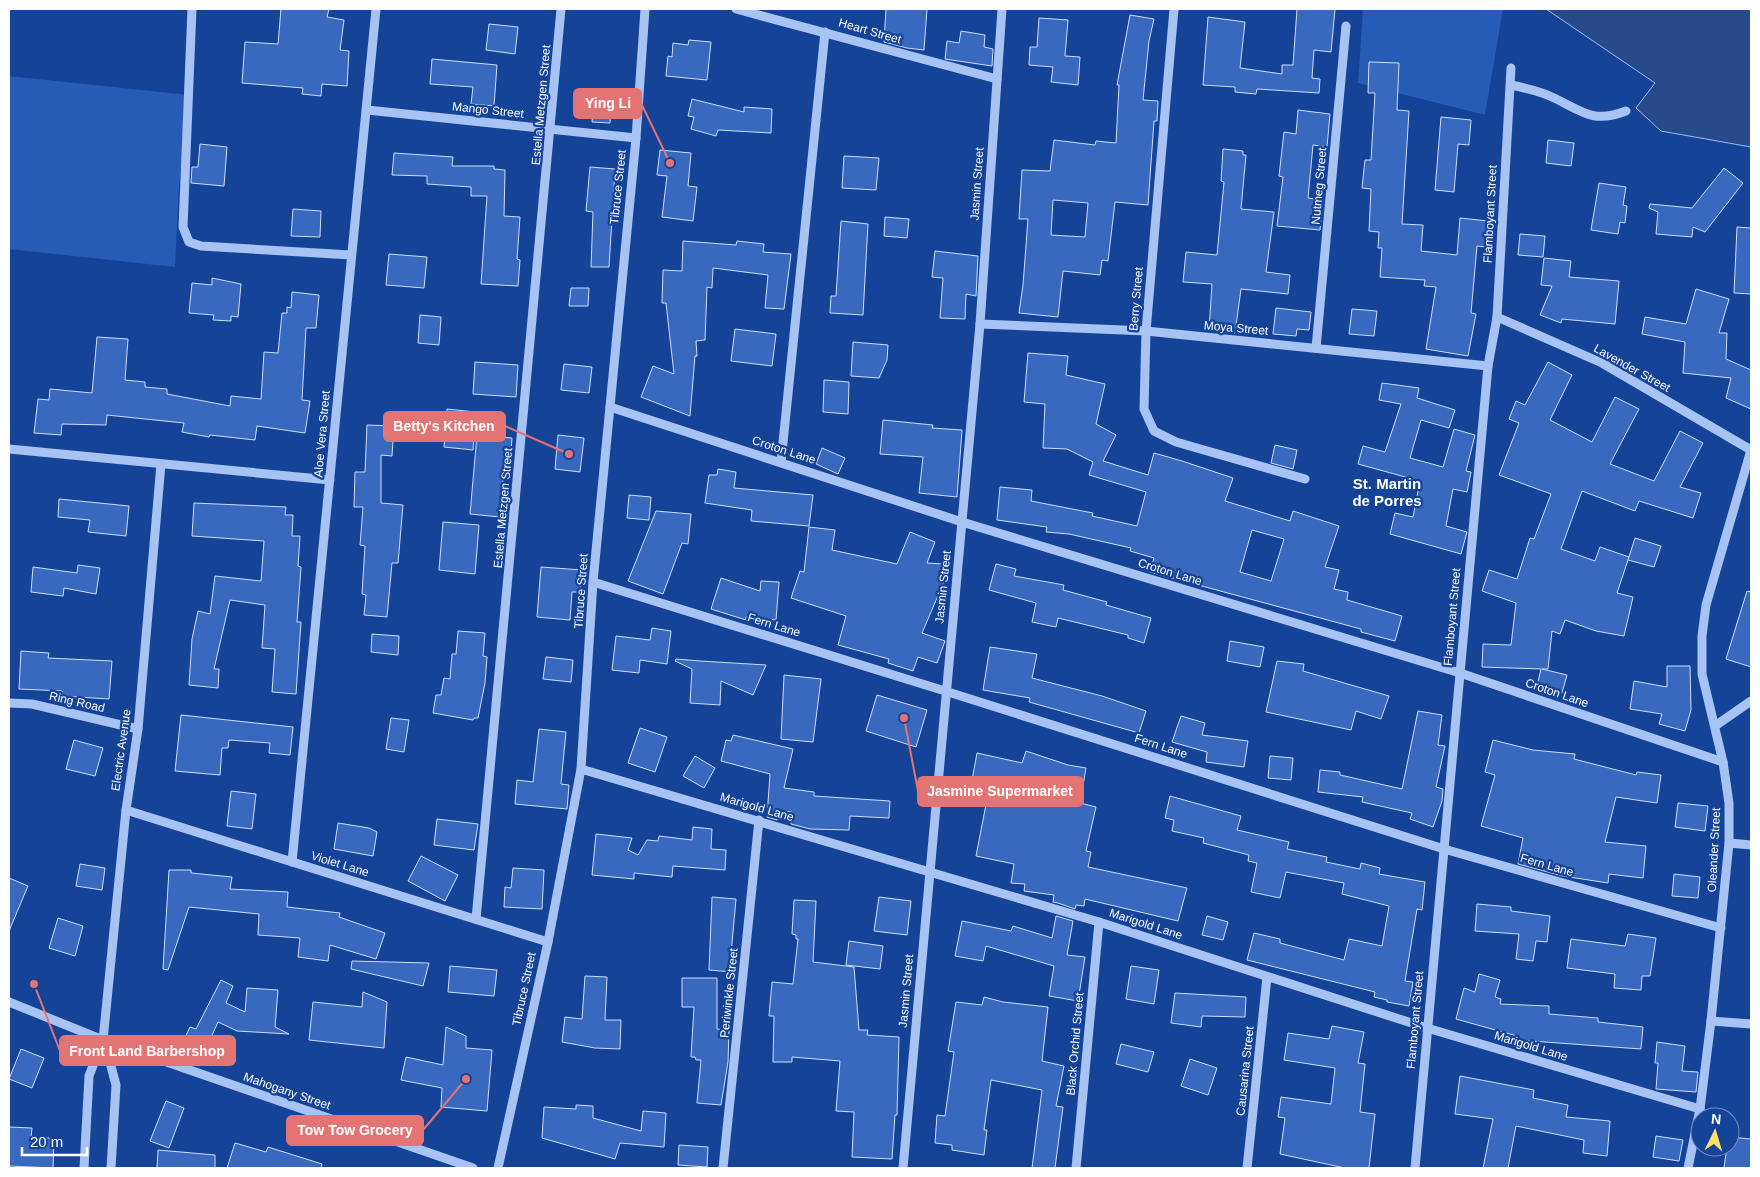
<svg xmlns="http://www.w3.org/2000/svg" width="1760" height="1177" viewBox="0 0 1760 1177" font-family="Arial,sans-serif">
	<rect width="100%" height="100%" fill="#144398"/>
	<!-- green -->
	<g fill="#265bb6">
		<polygon points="1363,9 1503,9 1485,115 1358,83"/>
		<polygon points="9,76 189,95 179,185 175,267 9,249"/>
	</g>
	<!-- water -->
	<polygon fill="#274a8a" stroke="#98bcf6" points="1546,9 1751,9 1751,147 1661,131 1636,108 1655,83"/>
	<!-- building -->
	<g fill="#3869be" stroke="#cedffd" fill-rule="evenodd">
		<polygon points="281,9 329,9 327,17 344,20 340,50 349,51 347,86 322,84 321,96 302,94 303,88 242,83 245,42 278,44"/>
		<polygon points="886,9 927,9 924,50 907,48 884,42"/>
		<polygon points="1297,9 1335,9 1331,52 1314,50 1312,78 1320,79 1319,93 1257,89 1256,94 1235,92 1235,87 1203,85 1208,17 1245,22 1240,68 1282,74 1282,65 1293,65"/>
		<path d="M1130,15l24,4 -5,22 -6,59 15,1 -1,20h-3l-6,84 -33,-3 -7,59 -6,-1 -2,15 -37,-4 -5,46 -39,-4 4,-28 5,-66h-9l3,-49 28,1 4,-31 41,5 1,-4 20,2 3,-58h-2zM1053,200l35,3 -3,34 -34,-2z"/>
		<polygon points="1039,18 1068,20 1065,56 1080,57 1078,85 1051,82 1053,67 1029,65 1030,47 1037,47"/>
		<polygon points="489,24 518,27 515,54 486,50"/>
		<polygon points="961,31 985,35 984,47 993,49 992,66 945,59 947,41 959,43"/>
		<polygon points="689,40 711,42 707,80 666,76 668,56 672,57 673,43 688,45"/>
		<polygon points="432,59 497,65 494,106 471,104 473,87 430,84"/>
		<polygon points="1369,62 1399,63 1397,110 1409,111 1402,224 1423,225 1421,251 1457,255 1460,218 1488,221 1486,247 1477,246 1471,313 1476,314 1468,356 1426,349 1436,287 1424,286 1425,280 1380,277 1382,248 1378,248 1379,232 1369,231 1371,189 1362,188 1365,160 1371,160 1375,93 1368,93"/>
		<polygon points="692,99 744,112 744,107 772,109 771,133 718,130 716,136 691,129 694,117 688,116"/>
		<polygon points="594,102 611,103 610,123 592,122"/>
		<polygon points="1298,110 1330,114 1327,147 1313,145 1308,198 1323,200 1320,230 1277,226 1283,177 1279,176 1284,132 1296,134"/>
		<polygon points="1441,117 1471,120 1469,145 1458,144 1454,192 1435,190"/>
		<polygon points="1548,140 1574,143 1571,166 1546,163"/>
		<polygon points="200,144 227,147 224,186 191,183 192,167 198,167"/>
		<polygon points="1223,149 1243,151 1243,155 1246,155 1241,209 1274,212 1266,272 1290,275 1288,294 1241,289 1235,333 1209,330 1212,284 1183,282 1186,252 1217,255 1224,182 1221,181"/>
		<polygon points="660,150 691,153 688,186 697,187 693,221 662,217 667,176 657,175"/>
		<polygon points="394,153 453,157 452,166 494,166 494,169 505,170 504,216 520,217 517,259 520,260 518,286 481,284 487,196 471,196 471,187 427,184 427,176 392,175"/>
		<polygon points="844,156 879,158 876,190 842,188"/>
		<polygon points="590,167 615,169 609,267 591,267 593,212 586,211"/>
		<polygon points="1724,168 1743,183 1705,232 1693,227 1692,237 1656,234 1658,212 1649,208 1650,204 1692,208"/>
		<polygon points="1599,183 1626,187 1623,205 1627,206 1625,223 1620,222 1618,234 1591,230"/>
		<polygon points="293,209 321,211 320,237 291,236"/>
		<polygon points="885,217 909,219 907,238 884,236"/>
		<polygon points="841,221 868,224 863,315 830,313 831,296 836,296"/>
		<polygon points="1737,227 1751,228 1751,294 1734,293"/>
		<polygon points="1520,234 1545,236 1543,257 1518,255"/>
		<polygon points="683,241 736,245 737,241 764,244 763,252 791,254 784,309 765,308 768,275 713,268 712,288 707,287 705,340 696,341 697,356 695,356 690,416 641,397 653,366 674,374 666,303 662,303 663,270 682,271"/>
		<polygon points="935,251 978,256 976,296 966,294 965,319 940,318 943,278 932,277"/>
		<polygon points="389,254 427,257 424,288 386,285"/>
		<polygon points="1544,258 1571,261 1569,277 1619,281 1615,324 1562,319 1561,323 1540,315 1552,286 1541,285"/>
		<polygon points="212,278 241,284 238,317 231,316 231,321 213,320 214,315 189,313 192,283 212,285"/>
		<polygon points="571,288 589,288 588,306 569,306"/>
		<polygon points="1696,289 1729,299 1719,333 1727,333 1726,359 1751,370 1751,409 1726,398 1731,378 1683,373 1685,342 1642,334 1645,317 1686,324"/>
		<polygon points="292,292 319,295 316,328 306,328 302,400 310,401 305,433 257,426 255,440 210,435 209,437 182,432 184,423 107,415 106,425 62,424 61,435 34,433 38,399 49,400 50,389 92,393 97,337 128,339 125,380 145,382 145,387 167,389 167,394 230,406 231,396 261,399 264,352 278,353 282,313 287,313 287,307 291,308"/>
		<polygon points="1276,308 1311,312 1309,330 1297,329 1296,336 1273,334"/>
		<polygon points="1352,309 1377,311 1374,336 1349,334"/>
		<polygon points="420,315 441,317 439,345 418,343"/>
		<polygon points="735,329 776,334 772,366 731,361"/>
		<polygon points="853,342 888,345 887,360 879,378 851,376"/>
		<path d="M1028,353l40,3 -2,19 39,9 -9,40 20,11 -13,26 45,14 6,-22 28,8 51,17 -8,23 65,20 3,-10 46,15 -14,41 14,3 -5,19 14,3 -1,8 55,16 -7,25 -34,-9v-3l-211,-57 4,-14 -24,-7 1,-3 -62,-14 -23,-2 1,-5 -50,-7 3,-33 32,3 -1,11 62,12 -1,3 45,10 9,-34 -57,-17 4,-13 -26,-13 -24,-1 2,-44 -21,-2zM1252,530l32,9 -13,42 -31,-9z"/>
		<polygon points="475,362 518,365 516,397 473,394"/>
		<polygon points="1548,362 1572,375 1550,420 1592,442 1615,397 1639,409 1610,464 1654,481 1680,431 1703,443 1680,487 1701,493 1693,518 1639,501 1635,511 1582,491 1561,549 1595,561 1600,547 1629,557 1617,593 1633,597 1624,636 1596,631 1565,620 1560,634 1552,631 1548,669 1542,669 1567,675 1562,693 1537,686 1541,669 1482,667 1483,644 1511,645 1516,603 1482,591 1489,570 1517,579 1530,538 1534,539 1551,494 1499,475 1519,423 1509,419 1516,401 1525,405"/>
		<polygon points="564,364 592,367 589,393 561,390"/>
		<polygon points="824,380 849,382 848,414 823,412"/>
		<polygon points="1382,383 1419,388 1417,398 1455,410 1449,428 1421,420 1410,458 1443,467 1454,429 1475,435 1466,471 1471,472 1467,492 1453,489 1446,526 1467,532 1461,554 1390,534 1395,513 1413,517 1420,481 1358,464 1363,446 1385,452 1401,404 1379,400"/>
		<polygon points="447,409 476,412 473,450 444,447"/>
		<polygon points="883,420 933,425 932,428 962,430 957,497 919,493 923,457 880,454"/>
		<polygon points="367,425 394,426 392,456 381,455 381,503 403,505 398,563 392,563 387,617 364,615 366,595 362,594 365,546 360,545 363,507 354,507 355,472 365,472"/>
		<polygon points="477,435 512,438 510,468 504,468 500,517 470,514"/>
		<polygon points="558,435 584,438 580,472 555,469"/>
		<polygon points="1275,445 1297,450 1293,469 1271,463"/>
		<polygon points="822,448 845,458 838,474 816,464"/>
		<polygon points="718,469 736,472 734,488 813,495 809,526 751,521 752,510 705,503 709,475 717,475"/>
		<polygon points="629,495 651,497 649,520 627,518"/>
		<polygon points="59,499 129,506 126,536 88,532 90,520 58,517"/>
		<polygon points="194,503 286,507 285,515 293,515 292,536 300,536 298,566 301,567 297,622 301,622 296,694 272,692 275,649 262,648 265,605 230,600 214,669 219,669 218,688 189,685 192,639 198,611 210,614 215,576 261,581 264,541 192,536"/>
		<polygon points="656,511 691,514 688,544 682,543 663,594 628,581"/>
		<polygon points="443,522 479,525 475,574 439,570"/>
		<polygon points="809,527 835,530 832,550 897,564 910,532 935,542 927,563 944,564 943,584 922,633 945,641 937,663 918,657 913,671 888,663 889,659 838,645 846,616 791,598 800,571 804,572"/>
		<polygon points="1635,538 1661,546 1654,567 1628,560"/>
		<polygon points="996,564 1016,569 1014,576 1064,585 1063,590 1107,602 1106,605 1151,618 1144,643 1128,638 1128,635 1058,618 1056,627 1032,622 1036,603 989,590"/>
		<polygon points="78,565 100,568 96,594 64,588 63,596 31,592 33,567 77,573"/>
		<polygon points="541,567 582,570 580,592 572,592 570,620 537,617"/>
		<polygon points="721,578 760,591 761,581 779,582 776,620 746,617 746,620 711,609"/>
		<polygon points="1747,591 1751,592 1751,667 1726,659"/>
		<polygon points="652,628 671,631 667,664 640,660 639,673 612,670 616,636 650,640"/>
		<polygon points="458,631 485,633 483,656 487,657 485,683 478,718 474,718 473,720 433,713 436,695 441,695 444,678 450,679 452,654 456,654"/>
		<polygon points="372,634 399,636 398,655 371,652"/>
		<polygon points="1230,641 1264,647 1260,667 1227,661"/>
		<polygon points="990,647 1037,654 1032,678 1102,696 1146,711 1139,733 1029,702 1030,698 983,690"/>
		<polygon points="21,651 49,653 48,658 112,661 109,699 62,696 62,691 19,689"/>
		<polygon points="546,657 573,660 571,682 543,679"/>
		<polygon points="676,659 700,661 766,665 753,695 721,681 720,705 690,703 692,669 675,661"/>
		<polygon points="1277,661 1304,664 1303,671 1389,696 1381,719 1356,711 1351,730 1266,712"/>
		<polygon points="1667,666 1690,666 1691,710 1685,731 1659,724 1662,714 1630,709 1634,681 1667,687"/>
		<polygon points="784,675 821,679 813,742 781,739"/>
		<polygon points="877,695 927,710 916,747 866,731"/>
		<polygon points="1418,711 1442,715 1438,745 1445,746 1436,787 1443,789 1442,801 1433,827 1410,819 1412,813 1362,802 1363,797 1318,792 1320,770 1340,772 1340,775 1402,789"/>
		<polygon points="181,715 293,727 290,755 269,753 270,743 229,740 228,748 222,748 220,775 175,771"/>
		<polygon points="1181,716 1205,723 1202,735 1248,741 1244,767 1206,762 1207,752 1172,742"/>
		<polygon points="391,718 409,720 404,752 386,749"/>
		<polygon points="640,728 667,737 655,772 628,763"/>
		<polygon points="539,729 566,732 561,784 569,785 567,809 515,804 517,780 533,782"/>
		<polygon points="733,735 793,749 784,788 814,792 814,796 890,801 889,818 850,816 849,830 810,829 791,824 792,812 779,811 777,820 767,817 770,774 721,761 726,740 731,741"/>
		<polygon points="74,740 103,748 95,776 66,769"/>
		<polygon points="1493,740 1533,750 1575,754 1574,759 1636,775 1637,772 1661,775 1657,803 1616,797 1605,842 1646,846 1643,878 1609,874 1608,883 1563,876 1518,864 1523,838 1481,826 1495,775 1485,772"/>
		<polygon points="1026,751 1068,765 1086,768 1080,803 1096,807 1086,851 1091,852 1088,867 1187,888 1178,921 1085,899 1084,906 1076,905 1075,909 1058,903 1053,902 1054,895 1024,891 1025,884 1011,883 1014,864 976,856 988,794 970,791 977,753 1022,763"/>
		<polygon points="695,756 715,768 704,788 683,776"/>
		<polygon points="1270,756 1293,758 1291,780 1268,778"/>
		<polygon points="231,791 256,794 252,829 227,826"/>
		<polygon points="1170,796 1241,816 1237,830 1289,842 1287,849 1327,857 1326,862 1360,869 1361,863 1380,868 1379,874 1425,882 1422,910 1417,909 1405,981 1413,982 1409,1006 1387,1002 1387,1000 1374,997 1375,992 1247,960 1254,933 1280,939 1280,943 1344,960 1349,939 1382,946 1389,906 1342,894 1344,883 1286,872 1280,898 1251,892 1257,863 1248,861 1249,855 1203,843 1204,838 1172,831 1174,820 1165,818"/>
		<polygon points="1678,803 1708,806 1705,831 1675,827"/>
		<polygon points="437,819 478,824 474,850 434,845"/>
		<polygon points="338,823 369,828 377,832 373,856 334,849"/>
		<polygon points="693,827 712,829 711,849 726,850 725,870 673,866 672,877 634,873 634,879 592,875 596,834 632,838 628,850 638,855 647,840 658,841 659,836 692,840"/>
		<polygon points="421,856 458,875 445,901 408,881"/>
		<polygon points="80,864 105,868 102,890 76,886"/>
		<polygon points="513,868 544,870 542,909 504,907 505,887 511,888"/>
		<polygon points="169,870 191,870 191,873 232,877 230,889 288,892 287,907 340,913 339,917 385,933 376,959 330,945 328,961 298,957 300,938 258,935 259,914 189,907 168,970 163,969"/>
		<polygon points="1674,874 1700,877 1698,898 1672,896"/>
		<polygon points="9,878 28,886 9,931"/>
		<polygon points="712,897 736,899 731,954 734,954 733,972 709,970"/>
		<polygon points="879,897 911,901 907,935 874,931"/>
		<polygon points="794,900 816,901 813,962 854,967 859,1030 868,1030 867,1035 899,1037 897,1115 895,1115 892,1159 852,1157 854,1112 836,1111 840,1061 792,1057 792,1062 773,1062 774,1016 769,1016 772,982 793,984 798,939 796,939 796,935 792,934"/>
		<polygon points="1477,904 1511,907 1511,911 1550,916 1547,942 1536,941 1533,961 1516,959 1519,934 1475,931"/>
		<polygon points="1056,916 1073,921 1067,955 1085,957 1078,1001 1049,996 1054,966 986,946 983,961 955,956 962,921 1011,931 1013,926 1052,938"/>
		<polygon points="1207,916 1228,922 1223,940 1202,935"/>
		<polygon points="58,918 83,926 75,956 49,948"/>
		<polygon points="1628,934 1656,938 1650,976 1642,976 1641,990 1614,988 1615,974 1567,968 1571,939 1625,946"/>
		<polygon points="849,941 883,946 880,969 846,965"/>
		<polygon points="352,961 429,963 423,986 351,969"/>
		<polygon points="450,966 497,970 494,996 448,992"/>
		<polygon points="1131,966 1159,970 1154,1004 1126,999"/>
		<polygon points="1479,974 1500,980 1495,997 1501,999 1500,1004 1549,1006 1549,1014 1598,1018 1598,1022 1643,1027 1641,1049 1517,1040 1517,1036 1456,1019 1464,988 1475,992"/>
		<polygon points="585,976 607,977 605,1020 621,1020 620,1049 595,1048 562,1042 565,1017 582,1019"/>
		<polygon points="682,978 717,978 717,1029 729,1030 728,1062 721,1105 697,1103 701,1060 696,1060 695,1057 691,1057 694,1007 682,1007"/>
		<polygon points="221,980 233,986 226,1003 245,1012 247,988 278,990 275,1027 289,1034 237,1031 218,1022 204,1053 182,1044 190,1027 196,1029"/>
		<polygon points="363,992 387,1002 384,1048 309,1040 313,1002 362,1007"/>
		<polygon points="1175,993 1246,997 1245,1017 1202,1016 1201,1027 1171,1023"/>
		<polygon points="984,997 1003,1002 1048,1007 1042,1061 1064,1066 1056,1106 1063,1107 1055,1168 1032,1168 1042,1090 991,1080 984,1130 987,1130 984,1155 952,1150 952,1145 935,1143 937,1115 945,1116 954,1052 948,1051 956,1002 982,1005"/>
		<polygon points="1332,1026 1364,1032 1358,1063 1365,1064 1360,1112 1375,1114 1369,1168 1345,1168 1280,1154 1285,1118 1278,1117 1281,1097 1331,1104 1335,1068 1284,1060 1288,1033 1329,1039"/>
		<polygon points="446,1027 466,1036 466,1048 492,1050 487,1111 441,1107 442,1088 401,1080 406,1057 443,1065"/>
		<polygon points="1657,1042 1685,1046 1682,1071 1698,1072 1696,1092 1656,1089 1658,1063 1655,1063"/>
		<polygon points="1121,1044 1154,1052 1148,1072 1116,1064"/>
		<polygon points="21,1049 44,1058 32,1088 9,1079"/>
		<polygon points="1190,1059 1217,1068 1208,1095 1181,1086"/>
		<polygon points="1460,1076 1534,1090 1533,1098 1568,1105 1566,1117 1610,1121 1607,1156 1583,1153 1584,1140 1516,1126 1508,1168 1483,1168 1493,1119 1455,1114"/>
		<polygon points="166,1101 184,1108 169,1148 150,1141"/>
		<polygon points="576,1105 593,1106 593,1118 641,1131 643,1111 666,1113 664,1147 620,1143 615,1159 542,1138 544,1107 576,1109"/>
		<polygon points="9,1127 32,1128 31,1138 54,1138 53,1168 9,1166"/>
		<polygon points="1656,1136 1683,1140 1679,1161 1653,1157"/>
		<polygon points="1730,1137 1751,1139 1751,1168 1724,1168 1727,1147 1730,1147"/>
		<polygon points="235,1143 266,1152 268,1147 322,1164 321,1168 227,1168"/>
		<polygon points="679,1145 708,1147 707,1167 678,1165"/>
		<polygon points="158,1150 215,1155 215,1168 157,1168"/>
	</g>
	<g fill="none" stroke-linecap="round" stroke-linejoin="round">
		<!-- minor -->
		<g stroke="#a6c3f3" stroke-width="9">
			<polyline points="192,9 183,227 189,242 201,246 351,255"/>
			<polyline points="736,9 997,79"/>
			<polyline points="1174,9 1146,331 1144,409 1154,431 1176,442 1305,479"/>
			<path d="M1511,85c14,3 28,6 41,12 30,14 40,27 74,14"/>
			<polyline points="367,110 636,138"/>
			<polyline points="1497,317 1602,363 1751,450"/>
			<polyline points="980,324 1146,331 1488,366"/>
			<polyline points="1316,348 1346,26"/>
			<polyline points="610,407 962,522 1460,673 1723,762"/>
			<polyline points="9,449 330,480"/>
			<polyline points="781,462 825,32"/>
			<polyline points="593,582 945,691 1444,849 1721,928"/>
			<polyline points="9,703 32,704 138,729"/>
			<polyline points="1715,726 1751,701"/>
			<polyline points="581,769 1099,922 1427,1028 1700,1109"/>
			<polyline points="126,810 548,942"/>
			<polyline points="1729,843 1751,845"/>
			<polyline points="292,862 376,9"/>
			<polyline points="476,919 561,9"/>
			<polyline points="9,1002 103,1040 473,1168"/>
			<polyline points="1711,1021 1751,1024"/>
			<polyline points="104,1040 116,1085 111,1168"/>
			<polyline points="84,1168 89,1076 103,1040 126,810 138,729 161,464"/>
			<polyline points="498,1168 548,942 581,769 593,582 636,138 645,9"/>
			<polyline points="723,1168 759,820"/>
			<polyline points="903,1168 980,324 1002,9"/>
			<polyline points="1076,1168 1099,922"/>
			<polyline points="1247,1168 1267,977"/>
			<polyline points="1415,1168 1488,366 1497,317 1511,68"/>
			<polyline points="1688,1168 1700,1109 1711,1021 1729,843 1729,803 1723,762 1702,674 1702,636 1706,605 1751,450"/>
		</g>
	</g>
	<g text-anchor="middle" stroke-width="4.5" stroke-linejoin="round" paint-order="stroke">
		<!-- street labels -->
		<g font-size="12" fill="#fff" stroke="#144398">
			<text transform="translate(870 31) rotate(16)" y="4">Heart Street</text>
			<text transform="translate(541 105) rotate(-85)" y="4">Estella Metzgen Street</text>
			<text transform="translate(488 110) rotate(6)" y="4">Mango Street</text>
			<text transform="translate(977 184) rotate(-86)" y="4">Jasmin Street</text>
			<text transform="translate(1319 186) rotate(-85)" y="4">Nutmeg Street</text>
			<text transform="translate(618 187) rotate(-84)" y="4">Tibruce Street</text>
			<text transform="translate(1490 214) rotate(-87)" y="4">Flamboyant Street</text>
			<text transform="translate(1136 299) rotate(-85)" y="4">Berry Street</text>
			<text transform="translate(1236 328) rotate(5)" y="4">Moya Street</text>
			<text transform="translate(1632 368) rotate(29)" y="4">Lavender Street</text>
			<text transform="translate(322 434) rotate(-85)" y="4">Aloe Vera Street</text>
			<text transform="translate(784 450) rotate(18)" y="4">Croton Lane</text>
			<text transform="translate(503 508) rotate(-85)" y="4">Estella Metzgen Street</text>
			<text transform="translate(1170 572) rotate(17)" y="4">Croton Lane</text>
			<text transform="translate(943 587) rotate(-84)" y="4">Jasmin Street</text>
			<text transform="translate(581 591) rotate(-86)" y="4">Tibruce Street</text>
			<text transform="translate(1452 617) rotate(-85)" y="4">Flamboyant Street</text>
			<text transform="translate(774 625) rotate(17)" y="4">Fern Lane</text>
			<text transform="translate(1557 693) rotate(19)" y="4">Croton Lane</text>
			<text transform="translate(77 702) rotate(13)" y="4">Ring Road</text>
			<text transform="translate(1161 746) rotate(18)" y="4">Fern Lane</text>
			<text transform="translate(121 750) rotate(-82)" y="4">Electric Avenue</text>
			<text transform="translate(757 807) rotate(16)" y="4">Marigold Lane</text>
			<text transform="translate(1714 850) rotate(-87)" y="4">Oleander Street</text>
			<text transform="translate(340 864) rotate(17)" y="4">Violet Lane</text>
			<text transform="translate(1547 865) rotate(16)" y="4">Fern Lane</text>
			<text transform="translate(1146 924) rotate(18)" y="4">Marigold Lane</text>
			<text transform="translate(524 989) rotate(-78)" y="4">Tibruce Street</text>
			<text transform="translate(906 991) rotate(-85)" y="4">Jasmin Street</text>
			<text transform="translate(729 993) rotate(-84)" y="4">Periwinkle Street</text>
			<text transform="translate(1415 1020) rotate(-85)" y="4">Flamboyant Street</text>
			<text transform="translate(1075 1044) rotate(-85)" y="4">Black Orchid Street</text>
			<text transform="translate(1531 1046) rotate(17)" y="4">Marigold Lane</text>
			<text transform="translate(1245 1071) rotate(-84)" y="4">Causarina Street</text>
			<text transform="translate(287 1091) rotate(19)" y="4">Mahogany Street</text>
		</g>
		<!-- quarter labels -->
		<g font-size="15" font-weight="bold" fill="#fff" stroke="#144398">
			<text x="1387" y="489">St. Martin<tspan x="1387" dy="17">de Porres</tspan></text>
		</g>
	</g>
	<!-- callouts -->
	<path fill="none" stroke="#e47373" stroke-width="2" d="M670 163L641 103M569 454L505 426M904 718L918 791M34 984L60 1051M466 1079L423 1130"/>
	<g fill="#e47373" stroke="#144398" stroke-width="2">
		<circle cx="670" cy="163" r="5"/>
		<circle cx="569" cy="454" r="5"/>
		<circle cx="904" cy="718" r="5"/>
		<circle cx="34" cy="984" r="5"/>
		<circle cx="466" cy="1079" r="5"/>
	</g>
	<g fill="#e47373" stroke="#e47373" stroke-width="2">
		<rect x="574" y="89" width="67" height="29" rx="5"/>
		<rect x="384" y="412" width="121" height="29" rx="5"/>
		<rect x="918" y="777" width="165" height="29" rx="5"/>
		<rect x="60" y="1036" width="175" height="29" rx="5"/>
		<rect x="287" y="1116" width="136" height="29" rx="5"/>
	</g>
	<g font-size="14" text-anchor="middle" font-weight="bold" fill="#fff">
		<text x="608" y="108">Ying Li</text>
		<text x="444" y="431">Betty's Kitchen</text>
		<text x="1000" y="796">Jasmine Supermarket</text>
		<text x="147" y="1056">Front Land Barbershop</text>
		<text x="355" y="1135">Tow Tow Grocery</text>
	</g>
	<!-- border -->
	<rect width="1760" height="1177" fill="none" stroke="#ffffff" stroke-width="20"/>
	<!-- north arrow -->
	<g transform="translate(1715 1132) rotate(5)"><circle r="24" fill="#144398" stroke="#728ec1"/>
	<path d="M0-4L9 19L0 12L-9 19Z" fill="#ffdf68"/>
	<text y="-8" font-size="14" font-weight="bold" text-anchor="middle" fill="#ffffff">N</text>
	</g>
	<!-- scale -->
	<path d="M22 1147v8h65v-8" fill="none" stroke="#ffffff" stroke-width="2.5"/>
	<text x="30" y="1147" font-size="15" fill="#ffffff" stroke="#144398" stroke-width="4" paint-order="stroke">20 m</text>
</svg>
